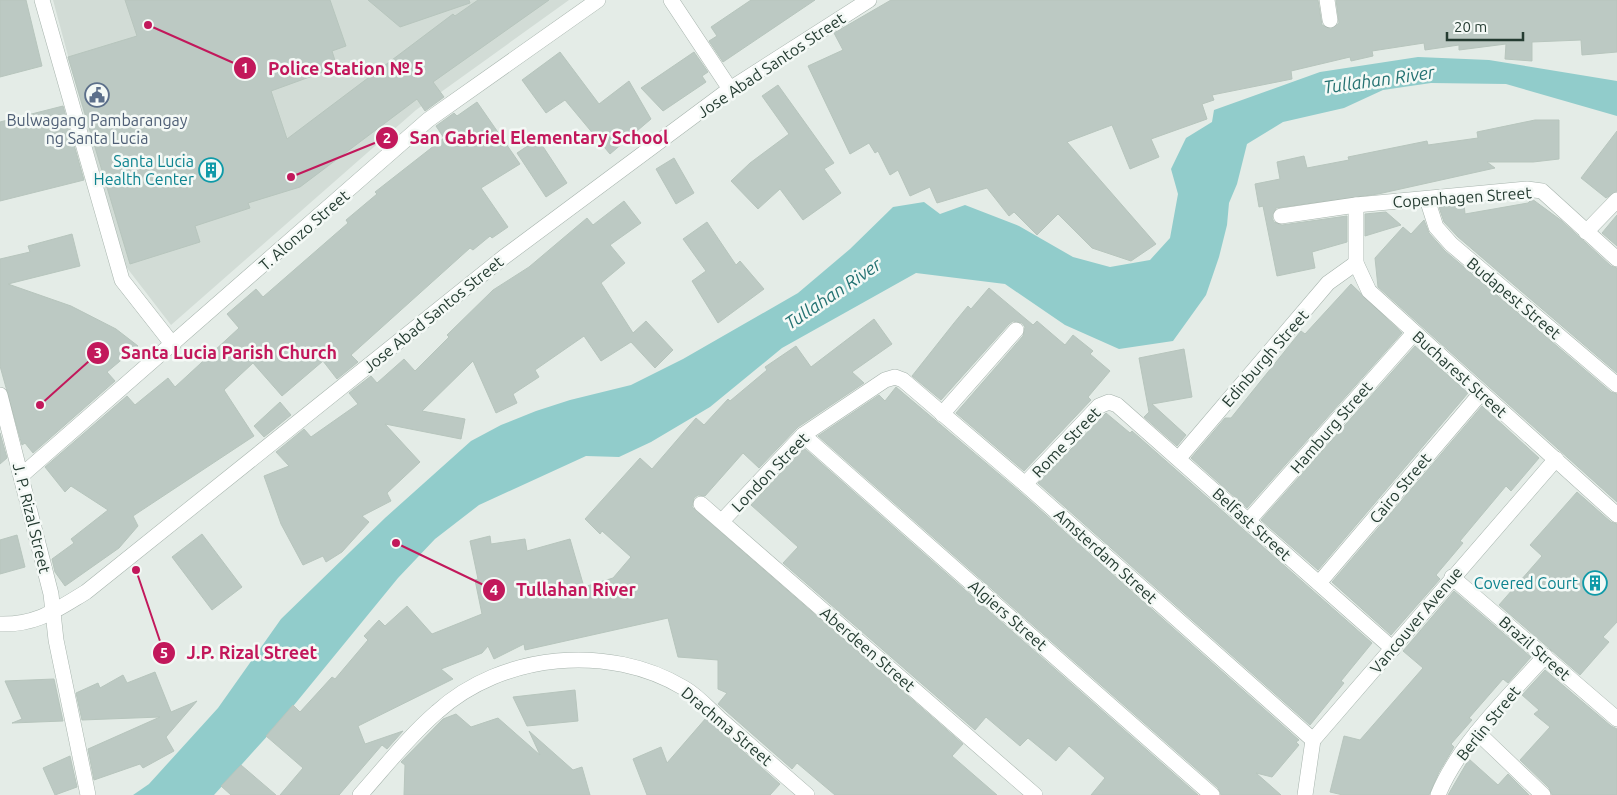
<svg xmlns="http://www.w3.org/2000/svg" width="1617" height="795" viewBox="0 0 1617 795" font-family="Ubuntu,sans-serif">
	<rect width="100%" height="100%" fill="#e4ece7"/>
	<!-- built -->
	<polygon fill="#d2dcd6" points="53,0 569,0 416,110 171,325 124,264"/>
	<!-- water -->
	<polygon fill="#91cccb" points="1418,57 1489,60 1617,81 1617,116 1506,84 1431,83 1383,90 1344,108 1283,122 1247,144 1237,184 1229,203 1227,225 1219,257 1206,295 1173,341 1119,349 1065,325 1005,284 916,273 782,348 710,407 651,442 619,457 586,456 479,505 435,539 398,578 281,721 214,795 133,795 149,784 218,708 281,619 385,518 471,441 501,425 536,411 570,400 631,385 683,359 798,293 850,249 893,207 924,202 940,214 965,205 1019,226 1073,257 1110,267 1150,260 1170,238 1178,194 1171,169 1186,138 1212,122 1214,110 1320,72"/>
	<!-- building -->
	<g fill="#bcc9c3" stroke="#b7c5bd">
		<polygon points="0,0 26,0 42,66 0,77"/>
		<polygon points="125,0 330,0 346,46 332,51 337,67 271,91 287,139 453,14 455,16 478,0 549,0 433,82 444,97 425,111 417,99 300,187 248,203 250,208 195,226 200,242 130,264 68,57 137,36"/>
		<polygon points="368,0 469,0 470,3 400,27"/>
		<polygon points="751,0 815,0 723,62 709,41 717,36 711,27"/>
		<polygon points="891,0 1318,0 1322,25 1331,29 1339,23 1336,0 1617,0 1617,52 1582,55 1581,40 1532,42 1532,61 1505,59 1506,44 1459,50 1459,45 1425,50 1424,43 1372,51 1373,56 1351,61 1350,57 1291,71 1292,79 1212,95 1214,100 1202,104 1207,119 1151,139 1159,157 1130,169 1112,125 1067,142 1156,244 1131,261 1092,248 1058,214 1037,235 1014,212 1009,216 987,188 937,203 930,187 910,196 898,170 890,175 878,151 875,153 869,143 850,154 808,66 843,50 834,33"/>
		<polygon points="560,52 599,104 629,81 651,119 610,154 565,100 546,113 522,80"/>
		<polygon points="694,52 708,72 702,76 706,82 663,111 641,88"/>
		<polygon points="778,85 834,163 824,169 841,193 803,220 780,189 758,209 731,181 750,163 789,134 762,96"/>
		<polygon points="477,102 520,164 481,188 508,227 492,238 490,236 473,250 470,248 351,355 358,362 337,379 323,361 282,396 253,363 224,390 254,436 133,516 138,526 119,548 65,586 55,572 52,559 74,543 71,539 108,510 71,486 65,492 45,467 127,396 135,405 168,378 175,387 239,328 227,314 256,289 263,297 348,223 346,220 377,194 375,192 444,138 436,126 454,113 457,116"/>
		<polygon points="63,106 84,180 0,201 0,122"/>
		<polygon points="1535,120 1559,120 1559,159 1533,162 1487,162 1495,168 1378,194 1276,208 1272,218 1274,222 1282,225 1347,216 1347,242 1312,252 1315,268 1277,276 1263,206 1259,207 1255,184 1280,179 1277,162 1304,156 1307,168 1349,160 1348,157 1427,141 1428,145 1478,138 1477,132"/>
		<polygon points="1617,131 1617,191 1606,198 1581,178"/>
		<polygon points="538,139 567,183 546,197 517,153"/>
		<polygon points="674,158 694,193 676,204 656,169"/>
		<polygon points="1532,199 1562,221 1611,266 1617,268 1617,373 1458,237 1444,222 1439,207 1464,204 1465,214 1528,203"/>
		<polygon points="624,201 641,223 610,245 625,263 601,283 633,333 646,321 673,350 655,368 631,342 601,361 584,336 535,370 539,377 513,394 517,403 496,413 473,361 422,411 465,419 461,439 385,424 420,462 387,493 391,501 362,516 369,522 342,552 326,562 323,556 303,565 281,524 264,476 289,466 276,452 304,429 311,437 358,404 349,393 371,376 377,383 404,359 415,371 449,337 447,335 493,290 529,267 587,218 593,225"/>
		<polygon points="1386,212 1401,225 1365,236 1365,214"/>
		<polygon points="1617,215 1617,246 1602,233"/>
		<polygon points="1424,220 1429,233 1445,251 1611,392 1617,394 1617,502 1378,287 1375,258 1403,227 1411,234"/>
		<polygon points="707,222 736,265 740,261 764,289 718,323 692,281 706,271 683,239"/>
		<polygon points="72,234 80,266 8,284 71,306 116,329 138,346 107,372 115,381 33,453 25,443 22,445 0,366 0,259 30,252 28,246"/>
		<polygon points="1351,284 1402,333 1247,508 1191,458 1225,418 1231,418 1301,331 1305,334"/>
		<polygon points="989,288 1033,325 1037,321 1065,345 1073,335 1093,351 1090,354 1110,371 1088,397 1091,400 1024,471 956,413 1023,336 1025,327 1022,323 1013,321 1009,324 941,400 912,376 954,323 968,306 971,309"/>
		<polygon points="874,319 892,344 852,372 864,383 798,427 759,468 743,453 705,496 698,495 694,498 692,507 963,744 952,756 997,795 835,795 797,763 792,769 718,704 727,693 718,689 718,660 678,657 668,618 525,650 524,644 494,659 488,646 482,653 441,669 453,679 358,726 365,744 403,731 387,749 382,745 339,795 280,795 303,768 266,736 293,705 300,712 332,677 335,679 368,640 364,636 379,620 385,626 407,606 432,634 482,614 475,580 478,579 470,541 490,536 491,544 525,539 527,551 570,539 584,587 613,578 631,557 602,531 600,534 585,519 640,458 652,469 696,418 704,425 728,399 730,401 767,370 765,367 796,346 811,367"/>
		<polygon points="1415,346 1468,393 1318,570 1261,520"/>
		<polygon points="1184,349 1192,397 1152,404 1186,435 1177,446 1144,417 1149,412 1139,358"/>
		<polygon points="896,387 1019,491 1299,740 1296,742 1299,745 1272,777 1256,773 1281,795 1221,795 1218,788 818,436 879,395 885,401"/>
		<polygon points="280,402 291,415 264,437 254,426"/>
		<polygon points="1482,406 1539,458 1511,491 1506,486 1460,541 1463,543 1436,575 1440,579 1391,635 1332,582"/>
		<polygon points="1106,413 1130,433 1132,431 1372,643 1341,681 1344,683 1310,725 1038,483"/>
		<polygon points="0,433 7,458 0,464"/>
		<polygon points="804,448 1198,795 1091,795 1105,778 1069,746 1056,761 1028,738 1020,746 986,717 975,730 783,563 798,547 751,505"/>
		<polygon points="1577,492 1611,522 1617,524 1617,622 1603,637 1609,642 1580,675 1499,605 1542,556 1530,545"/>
		<polygon points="202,534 242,587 212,610 172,557"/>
		<polygon points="17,535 25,567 0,574 0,540"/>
		<polygon points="1454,591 1531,657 1508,683 1503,679 1469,718 1472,720 1451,744 1454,747 1439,772 1429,795 1343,795 1330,792 1344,736 1360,740 1423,668 1403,651"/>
		<polygon points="1545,670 1611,726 1617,729 1617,795 1552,795 1549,788 1520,760 1550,727 1534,714 1539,710 1522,695"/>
		<polygon points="155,672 171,712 197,701 166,737 174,751 143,768 140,764 94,780 88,749 160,717 82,720 76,693 98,683 100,688 123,675 127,683"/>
		<polygon points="54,679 63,721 12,723 22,719 5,681"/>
		<polygon points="575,690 578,721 527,726 513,697"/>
		<polygon points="456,714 471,727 498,718 540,755 529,731 573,770 582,767 590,795 404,795 405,765 401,762 443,719"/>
		<polygon points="706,718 780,784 770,795 647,795 633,759 661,747 667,763"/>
		<polygon points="70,756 77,787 55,795 43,768"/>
		<polygon points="1469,759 1498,785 1508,774 1529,795 1448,795"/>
		<polygon points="241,765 276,795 231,795 221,786"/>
	</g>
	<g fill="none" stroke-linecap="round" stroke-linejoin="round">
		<!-- pedestrian casing -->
		<g stroke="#a7b4ad" stroke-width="16">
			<polyline id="pedestrian" points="1327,0 1330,20"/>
		</g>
		<!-- minor casing -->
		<g stroke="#a7b4ad" stroke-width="16">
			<g id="minor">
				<polyline points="42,0 122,280 173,345"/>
				<polyline points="671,0 730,89"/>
				<polyline points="1427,199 1436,227 1451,244 1617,385"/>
				<polyline points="1356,205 1356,263 1369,291 1617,515"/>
				<polyline points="1281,216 1356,205 1527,189 1542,191 1617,259"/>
				<polyline points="1586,232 1617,200"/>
				<polyline points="0,395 51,594 56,640 88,795"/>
				<polyline points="942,414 1016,330"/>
				<polyline points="803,435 1212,795"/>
				<polyline points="1179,458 1328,283 1356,263"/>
				<polyline points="22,475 428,120 598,0"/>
				<polyline points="1025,484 1099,406 1109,402 1117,405 1393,649"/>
				<polyline points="701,504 1035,795"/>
				<polyline points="1249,520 1414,333"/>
				<polyline points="722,521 803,435 885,380 895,377 903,380 1025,484 1313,740"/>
				<polyline points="1452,577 1617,719"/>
				<polyline points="1319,583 1481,393"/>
				<path d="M0,624c37,1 56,-14 86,-32l418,-335 226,-168 139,-89"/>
				<polyline points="1477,732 1543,795"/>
				<path d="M360,795c25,-28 49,-59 77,-83 65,-59 172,-69 247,-24 14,8 26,22 37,32 29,25 57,50 86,75"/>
				<polyline points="1305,795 1313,740 1556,459"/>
				<path d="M1438,795c20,-50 71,-99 107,-139"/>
			</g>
		</g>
		<!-- pedestrian -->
		<use href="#pedestrian" stroke="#fff" stroke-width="15"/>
		<!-- minor -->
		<use href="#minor" stroke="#fff" stroke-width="15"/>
	</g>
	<!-- icons -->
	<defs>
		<g id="civic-ring" transform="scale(1.25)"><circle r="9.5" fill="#f4f9f6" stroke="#5c6f8a" stroke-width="1.5"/><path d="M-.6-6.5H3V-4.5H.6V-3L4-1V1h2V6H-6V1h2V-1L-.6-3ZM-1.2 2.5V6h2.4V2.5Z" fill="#5c6f8a"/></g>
		<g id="building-ring" transform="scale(1.25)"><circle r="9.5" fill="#f4f9f6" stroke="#0f9aa8" stroke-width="1.5"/><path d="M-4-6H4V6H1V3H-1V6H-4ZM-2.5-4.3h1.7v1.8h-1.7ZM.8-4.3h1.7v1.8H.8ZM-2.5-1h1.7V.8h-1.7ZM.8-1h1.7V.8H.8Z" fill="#0f9aa8"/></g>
	</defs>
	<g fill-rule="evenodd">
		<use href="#civic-ring" x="97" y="95"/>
		<use href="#building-ring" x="211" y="170"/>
		<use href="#building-ring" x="1595" y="583"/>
	</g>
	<g text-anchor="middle" stroke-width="5" stroke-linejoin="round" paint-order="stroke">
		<!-- street labels -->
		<g font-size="16" fill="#253c32" stroke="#f4f9f6">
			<text transform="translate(771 65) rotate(-34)" y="6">Jose Abad Santos Street</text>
			<text transform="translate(1462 197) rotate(-4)" y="6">Copenhagen Street</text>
			<text transform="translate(304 230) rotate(-41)" y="6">T. Alonzo Street</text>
			<text transform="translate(1514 298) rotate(40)" y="6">Budapest Street</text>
			<text transform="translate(433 314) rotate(-39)" y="6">Jose Abad Santos Street</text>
			<text transform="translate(1265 358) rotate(-49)" y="6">Edinburgh Street</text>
			<text transform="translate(1460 374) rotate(42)" y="6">Bucharest Street</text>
			<text transform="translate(1331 427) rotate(-49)" y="6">Hamburg Street</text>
			<text transform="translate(1066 442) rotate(-46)" y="6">Rome Street</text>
			<text transform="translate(770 472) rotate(-46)" y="6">London Street</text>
			<text transform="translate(1400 488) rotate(-50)" y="6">Cairo Street</text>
			<text transform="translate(32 518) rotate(76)" y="6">J. P. Rizal Street</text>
			<text transform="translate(1252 524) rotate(42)" y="6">Belfast Street</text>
			<text transform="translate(1106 556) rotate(42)" y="6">Amsterdam Street</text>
			<text transform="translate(1008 615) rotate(41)" y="6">Algiers Street</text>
			<text transform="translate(1416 620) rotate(-50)" y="6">Vancouver Avenue</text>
			<text transform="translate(1535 648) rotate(41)" y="6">Brazil Street</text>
			<text transform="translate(868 649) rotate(41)" y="6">Aberdeen Street</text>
			<text transform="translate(1488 723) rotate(-51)" y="6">Berlin Street</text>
			<text transform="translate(727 726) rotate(40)" y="6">Drachma Street</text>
		</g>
		<!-- service labels -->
		<g font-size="16" fill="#4e5e75" stroke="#f4f9f6">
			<text x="97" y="126">Bulwagang Pambarangay<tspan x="97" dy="18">ng Santa Lucia</tspan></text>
		</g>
		<!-- culture labels -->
		<g font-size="16" fill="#0d838f" stroke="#f4f9f6" text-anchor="end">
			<text x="194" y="167">Santa Lucia<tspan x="194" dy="18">Health Center</tspan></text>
			<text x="1578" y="589">Covered Court</text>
		</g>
		<!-- water labels -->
		<g font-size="18" font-style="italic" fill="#247272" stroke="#f4f9f6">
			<text transform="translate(1379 80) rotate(-8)" y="6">Tullahan River</text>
			<text transform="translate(833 294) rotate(-34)" y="6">Tullahan River</text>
		</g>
	</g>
	<!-- callouts -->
	<path fill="none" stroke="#c2185b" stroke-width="2" d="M148 25L245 68M291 177L387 138M40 405L98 353M396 543L494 590M136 570L164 653"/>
	<g fill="#c2185b" stroke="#f4f9f6" stroke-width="2">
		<circle cx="148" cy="25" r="5"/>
		<circle cx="291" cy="177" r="5"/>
		<circle cx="40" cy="405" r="5"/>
		<circle cx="396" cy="543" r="5"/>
		<circle cx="136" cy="570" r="5"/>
		<circle cx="245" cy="68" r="12"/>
		<circle cx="387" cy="138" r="12"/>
		<circle cx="98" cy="353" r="12"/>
		<circle cx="494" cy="590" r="12"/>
		<circle cx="164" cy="653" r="12"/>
	</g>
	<g font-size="15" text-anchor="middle" font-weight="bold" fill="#fff">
		<text x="245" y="73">1</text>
		<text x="387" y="143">2</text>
		<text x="98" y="358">3</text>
		<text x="494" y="595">4</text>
		<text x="164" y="658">5</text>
	</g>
	<g font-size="18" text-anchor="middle" font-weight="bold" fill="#c2185b" stroke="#f4f9f6" stroke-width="5" stroke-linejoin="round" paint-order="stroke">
		<text x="346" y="75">Police Station № 5</text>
		<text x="539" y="144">San Gabriel Elementary School</text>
		<text x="229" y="359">Santa Lucia Parish Church</text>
		<text x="576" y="596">Tullahan River</text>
		<text x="252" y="659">J.P. Rizal Street</text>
	</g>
	<!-- scale -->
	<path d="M1447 32v8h76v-8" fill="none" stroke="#253c32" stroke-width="2.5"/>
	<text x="1454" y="32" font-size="15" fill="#253c32" stroke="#f4f9f6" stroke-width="4" paint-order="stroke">20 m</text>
</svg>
